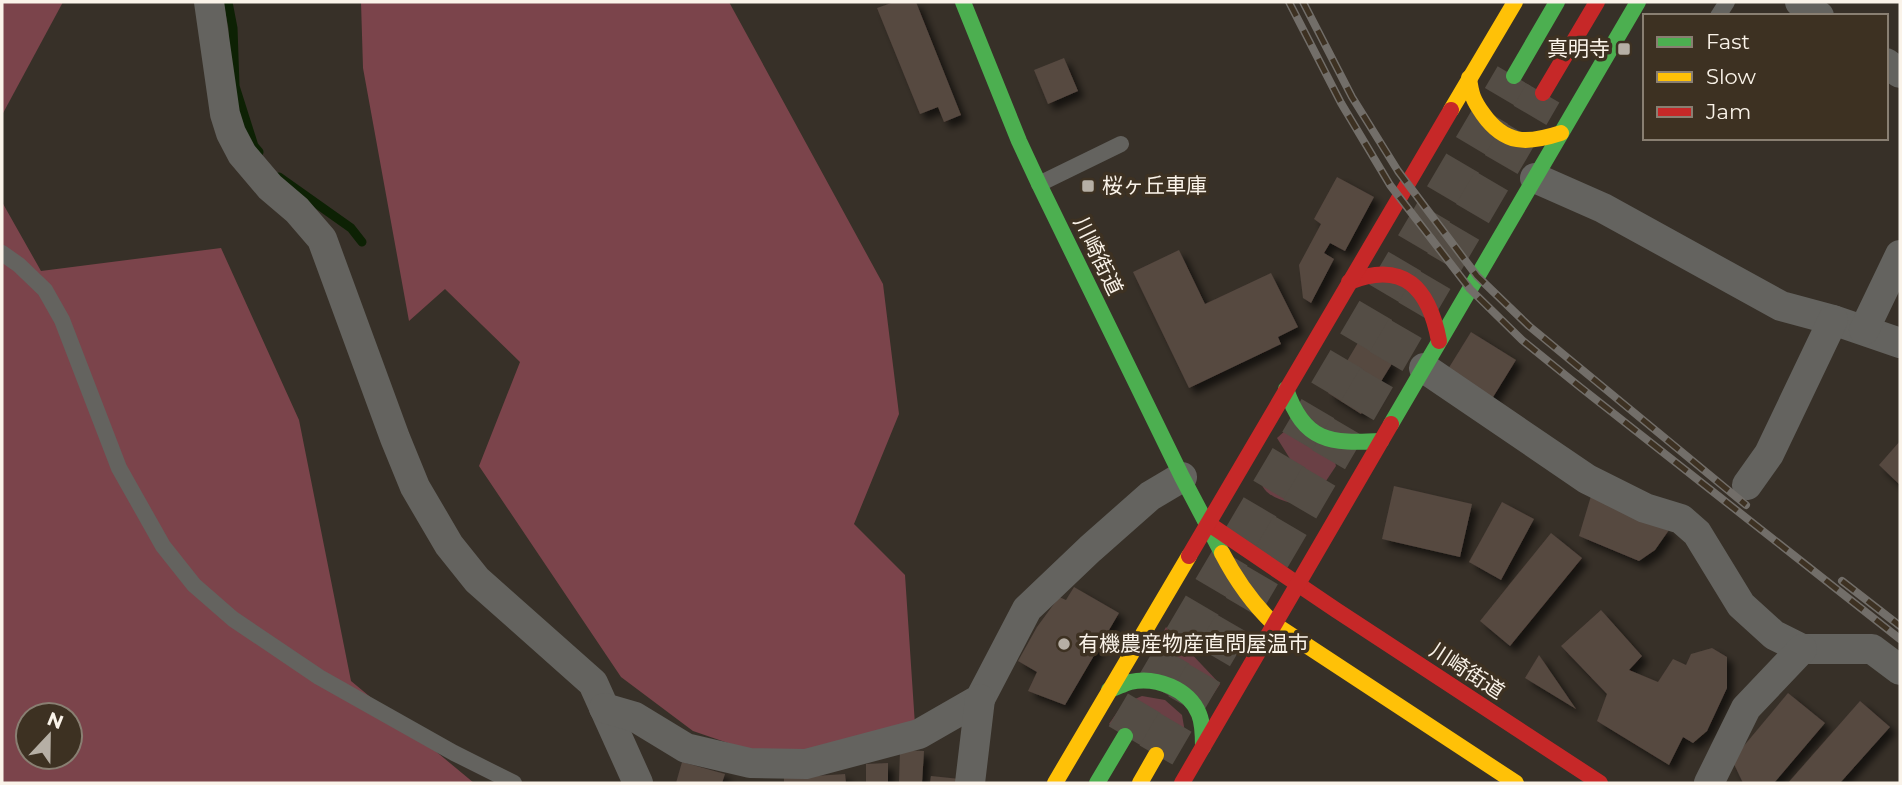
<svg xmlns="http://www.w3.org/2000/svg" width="1902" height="785" viewBox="0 0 1902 785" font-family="Montserrat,'Noto Sans JP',sans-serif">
	<defs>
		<filter id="shadow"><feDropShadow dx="6" dy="6" stdDeviation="3.5" flood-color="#0009"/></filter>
	</defs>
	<rect width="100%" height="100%" fill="#373028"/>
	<!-- green -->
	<g fill="#6a4045">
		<polygon points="1287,429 1334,457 1336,466 1316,496 1312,494 1277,438"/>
		<path d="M1267,464l24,39c-14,-4 -26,-8 -31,-22z"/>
		<path d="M1205,619c17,9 24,21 27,40l-34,-39z"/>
		<polygon points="1166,627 1220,684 1210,699 1146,665"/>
		<polygon points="1142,696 1165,700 1182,715 1186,738 1172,762 1109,724 1123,704"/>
	</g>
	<!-- forest -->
	<g fill="#7b444b" fill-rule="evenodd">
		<polygon points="2,2 63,2 2,115"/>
		<polygon points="361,2 729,2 883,284 899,414 854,524 905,575 915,725 840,748 763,755 693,731 621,677 479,466 520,362 445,289 409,321 363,68"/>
		<path d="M2,202l39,69 180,-23 78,172 52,261 123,102h-472zM28,715h42v42h-42z"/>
	</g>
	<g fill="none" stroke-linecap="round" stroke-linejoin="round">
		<!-- stream -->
		<g stroke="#0d2104" stroke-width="9">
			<polyline points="228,2 233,28 235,86 254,146 259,152"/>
			<polyline points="279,177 351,228 362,242"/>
		</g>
	</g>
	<!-- building -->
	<g fill="#564840" filter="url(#shadow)">
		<polygon points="894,2 916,2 961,115 944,122 938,107 920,114 877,8"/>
		<polygon points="1064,58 1078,91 1048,104 1034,70"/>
		<polygon points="1337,177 1374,197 1345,251 1330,243 1324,253 1334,259 1311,303 1303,298 1299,265 1321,224 1314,219"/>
		<polygon points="1179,250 1205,304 1271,273 1298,327 1278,337 1281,344 1189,388 1133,272"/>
		<polygon points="1471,332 1516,360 1490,402 1445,374"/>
		<polygon points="1359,341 1393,362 1361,414 1328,393"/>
		<polygon points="1900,441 1900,485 1879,465"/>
		<polygon points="1394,486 1472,504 1460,557 1382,539"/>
		<polygon points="1591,496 1669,530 1655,550 1639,561 1579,536"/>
		<polygon points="1502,502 1534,519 1501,580 1469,562"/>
		<polygon points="1551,533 1582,558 1510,646 1480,621"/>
		<polygon points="1074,587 1119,613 1065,705 1028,691 1037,672 1018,661 1037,627 1059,597 1066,600"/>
		<polygon points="1601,610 1642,656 1629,670 1658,682 1673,659 1686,665 1691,654 1712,648 1727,657 1727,688 1707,731 1693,743 1683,737 1669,765 1597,721 1607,694 1561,646"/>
		<polygon points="1539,655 1576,709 1525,678"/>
		<polygon points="1788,693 1825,723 1774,783 1743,783 1732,760"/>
		<polygon points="1860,701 1890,727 1840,783 1788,783"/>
		<polygon points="900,750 924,751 922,783 899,783"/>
		<polygon points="682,762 725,774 722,783 676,783"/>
		<polygon points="888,763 888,783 866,783 866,764"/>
		<polygon points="845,774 846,783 784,783 784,778"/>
		<polygon points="931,776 960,779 960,783 930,783"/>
	</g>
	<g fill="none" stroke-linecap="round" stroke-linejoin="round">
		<!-- primary-tunnel -->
		<g stroke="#544d45" stroke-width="38" stroke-dasharray="38 19" stroke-linecap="butt">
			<polyline points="1125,736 1514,76"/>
			<polyline points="1156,755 1543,93"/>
		</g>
		<!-- lane -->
		<g stroke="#64635f" stroke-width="16">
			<polyline points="1718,16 1727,2"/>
			<polyline points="1039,184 1121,144"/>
			<polyline points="2,253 19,265 45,290 62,320 119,468 163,546 194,585 233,619 319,677 454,753 514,783"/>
		</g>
		<!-- street -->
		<g stroke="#64635f" stroke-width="30">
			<polyline points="209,2 225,114 231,133 242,154 270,187 297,210 322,239 395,438 415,487 449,545 477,580 593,683 638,783"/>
			<polyline points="1800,2 1819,16"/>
			<polyline points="1886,63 1900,73"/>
			<polyline points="1535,178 1603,208 1781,306 1833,320 1900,343"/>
			<polyline points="1864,330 1900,255"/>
			<polyline points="1424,368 1587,479 1645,508 1681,519 1697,533 1741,605 1774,635 1802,649 1872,649 1900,670"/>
			<polyline points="1747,485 1769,454 1833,320"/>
			<polyline points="604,708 635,717 686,748 750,763 806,764 919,734 980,699 1027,609 1090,549 1150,496 1182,477"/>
			<polyline points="970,783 980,699"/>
			<polyline points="1709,783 1746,708 1802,649"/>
		</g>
		<!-- fast -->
		<g stroke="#4caf50" stroke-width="16">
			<polyline points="963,2 1019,141 1039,184 1182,477 1222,553"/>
			<polyline points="1514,76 1557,2"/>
			<path d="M1286,389c18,53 44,55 95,52"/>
			<polyline points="1391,424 1638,2"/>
			<path d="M1109,690c7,-2 14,-6 21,-8 26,-6 59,7 69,32 4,10 4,22 4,33"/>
			<polyline points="1097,783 1125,736"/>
		</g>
		<!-- slow -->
		<g stroke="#ffc107" stroke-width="16">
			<path d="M1469,78c2,16 4,22 14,36 22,31 44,30 78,19"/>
			<polyline points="1451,110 1515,2"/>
			<path d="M1222,553c14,27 30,50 52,71l242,159"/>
			<polyline points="1055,783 1189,556"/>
			<polyline points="1140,783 1156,755"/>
		</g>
		<!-- jam -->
		<g stroke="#c62828" stroke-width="16">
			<polyline points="1543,93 1597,2"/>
			<path d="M1349,282c55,-22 80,6 90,59"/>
			<polyline points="1209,524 1336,610 1600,783"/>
			<polyline points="1189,556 1451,110"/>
			<polyline points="1182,783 1391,424"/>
		</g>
		<!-- rail casing -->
		<g stroke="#726e69" stroke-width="8">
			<g id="rail">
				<polyline points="1289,2 1341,103 1390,185 1470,289 1522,340 1580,387 1900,639"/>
				<polyline points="1303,2 1352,97 1398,171 1477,276 1529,326 1746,505"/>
				<polyline points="1842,581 1900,626"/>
			</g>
		</g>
		<!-- rail -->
		<use href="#rail" stroke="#3d3122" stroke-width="5" stroke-dasharray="16" stroke-linecap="butt"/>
	</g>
	<!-- markers -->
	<g fill="#b6afa5" stroke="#3d3122" stroke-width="2.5">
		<rect x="1617" y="42" width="14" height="14" rx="3.5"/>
		<rect x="1081" y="179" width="14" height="14" rx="3.5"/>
		<circle cx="1064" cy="644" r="7"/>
	</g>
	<g text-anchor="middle" stroke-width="7" stroke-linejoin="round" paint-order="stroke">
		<!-- poi labels -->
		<g font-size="21" fill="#faf3e9" stroke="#3d3122" text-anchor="start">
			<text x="1610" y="56" text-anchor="end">真明寺</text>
			<text x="1102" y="193">桜ヶ丘車庫</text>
			<text x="1078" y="651">有機農産物産直問屋温市</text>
		</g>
		<!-- street labels -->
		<g font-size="21" fill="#faf3e9" stroke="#3d3122">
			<text transform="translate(1098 256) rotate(64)" y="7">川崎街道</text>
			<text transform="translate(1467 671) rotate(33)" y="7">川崎街道</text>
		</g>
	</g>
	<!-- border -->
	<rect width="1902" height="785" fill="none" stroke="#faf3e9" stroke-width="7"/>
	<!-- legend -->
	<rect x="1643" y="14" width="245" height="126" fill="#3d3122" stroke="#897f72" stroke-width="2"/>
	<rect x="1657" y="37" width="35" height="10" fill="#4caf50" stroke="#897f72" stroke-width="2"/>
	<text x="1706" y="49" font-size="21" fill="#faf3e9">Fast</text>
	<rect x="1657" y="72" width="35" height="10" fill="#ffc107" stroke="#897f72" stroke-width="2"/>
	<text x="1706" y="84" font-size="21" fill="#faf3e9">Slow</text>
	<rect x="1657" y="107" width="35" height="10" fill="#c62828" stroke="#897f72" stroke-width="2"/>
	<text x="1706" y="119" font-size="21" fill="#faf3e9">Jam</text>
	<!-- north arrow -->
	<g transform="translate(49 736) rotate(22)"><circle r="33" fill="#3d3122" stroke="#897f72" stroke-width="2"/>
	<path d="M0-5L12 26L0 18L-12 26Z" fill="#b6afa5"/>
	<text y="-10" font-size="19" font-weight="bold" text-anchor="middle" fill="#faf3e9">N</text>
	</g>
</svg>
